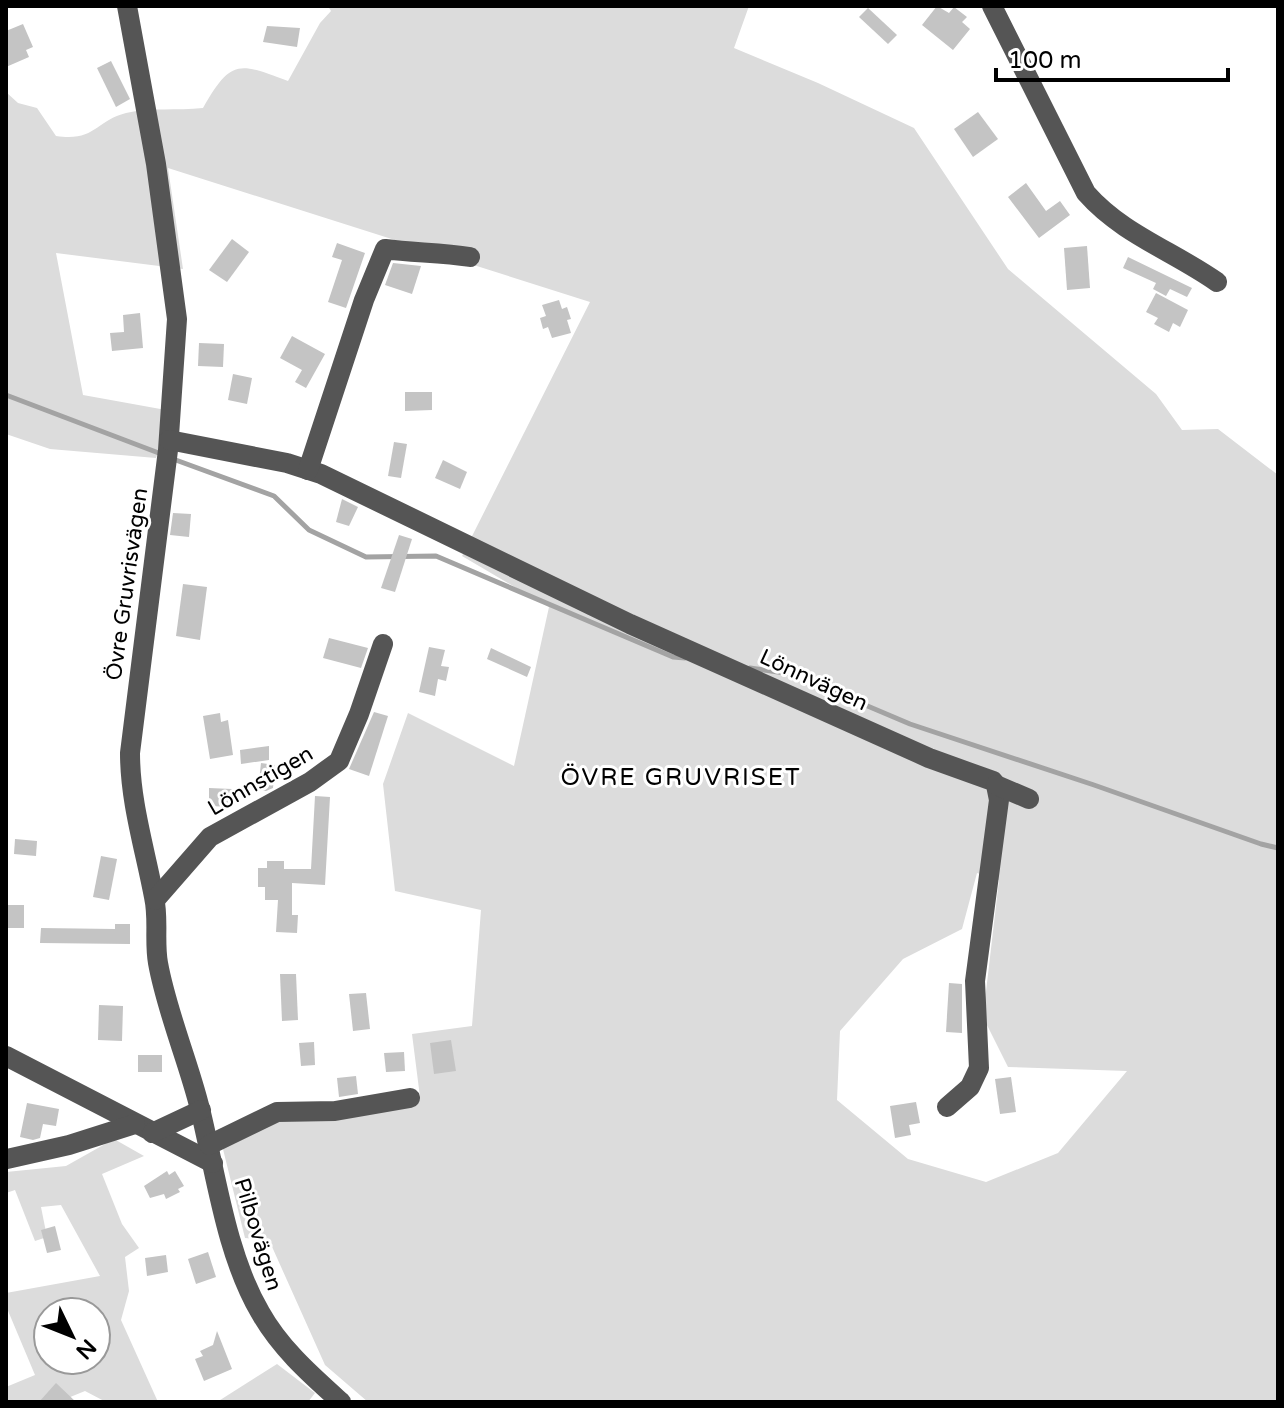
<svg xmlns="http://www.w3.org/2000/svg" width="1284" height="1408" viewBox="0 0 1284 1408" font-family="'Varela Round',sans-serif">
	<rect width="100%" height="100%" fill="#fff"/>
	<!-- green -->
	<g fill="#dcdcdc" fill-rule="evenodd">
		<path d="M328,6h421l-15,42 84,35 96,45 94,141 148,125 26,36 36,-1 60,46v927h-910l-43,-37 -56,-125 -24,-2 -27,-109 202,-32 -8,-63 60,-8 9,-116 -86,-19 -12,-107 25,-71 106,53 35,-159 -87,-51 128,-254 -422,-134 15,101 -127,-16 27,142 83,15 -2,26 -8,22 -106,-9 -44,-15v-342l12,11 19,5 19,28c39,6 39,-15 70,-23 24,-6 51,-2 77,-5 28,-49 35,-46 85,-27l32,-58 11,-12zM977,873l22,7 -16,137 25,50 119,4 -69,82 -72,29 -78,-23 -71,-59 3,-69 63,-72 59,-30z"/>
		<path d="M114,1139l30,17 -42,18 20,50 17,24 -14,9 4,34 -8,29 37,82h-52l-21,-11 -27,11h-52v-15l29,-12 -29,-69v-13l94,-17 -39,-71 -20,2 6,30 -12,4 -20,-51 -9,3v-21l60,-6zM48,1312h48v48h-48z"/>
		<polygon points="277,1364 315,1393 308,1402 217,1402"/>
	</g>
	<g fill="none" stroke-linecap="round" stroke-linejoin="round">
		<!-- stream -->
		<g stroke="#a3a3a3" stroke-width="5">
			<polyline points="6,395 164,455"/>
			<polyline points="173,459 274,496 309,530 366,557 436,556 673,657 685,658"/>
			<polyline points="750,668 792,674 910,724 1094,785 1261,844 1278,848"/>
		</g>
	</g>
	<!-- building -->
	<g fill="#c4c4c4">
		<polygon points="937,6 949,13 954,7 967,17 962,22 970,29 953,50 922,25"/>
		<polygon points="868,8 897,35 888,44 859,17"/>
		<polygon points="23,24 33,47 26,50 29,57 6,67 6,31"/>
		<polygon points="267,26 300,28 297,47 263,42"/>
		<polygon points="111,61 130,99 116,107 97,68"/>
		<polygon points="978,112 998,139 973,157 954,129"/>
		<polygon points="1026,183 1046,211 1060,201 1070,215 1039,238 1008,197"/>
		<polygon points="232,239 249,252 227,282 209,270"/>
		<polygon points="337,243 365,253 346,308 328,302 342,260 332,257"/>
		<polygon points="1087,246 1090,288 1067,290 1064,248"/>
		<polygon points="1128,257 1192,288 1187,297 1170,289 1166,296 1153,289 1156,283 1123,268"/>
		<polygon points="393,263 421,266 412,294 385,285"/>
		<polygon points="1156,293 1188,310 1180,327 1173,323 1169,332 1154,324 1158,318 1146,312"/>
		<polygon points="559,300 562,309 567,307 571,319 567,320 571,333 552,338 548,327 543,329 540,318 546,316 542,305"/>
		<polygon points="140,313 143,348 112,351 110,333 124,332 123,315"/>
		<polygon points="292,336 325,354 306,388 295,382 302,370 280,358"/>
		<polygon points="199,343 224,344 223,367 198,366"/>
		<polygon points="233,374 252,378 247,404 228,400"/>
		<polygon points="405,392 432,392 432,410 405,411"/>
		<polygon points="394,442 407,444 401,478 388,476"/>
		<polygon points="443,460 467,472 460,489 435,478"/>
		<polygon points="342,499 358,507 349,526 336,522"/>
		<polygon points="173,513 191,514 189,537 170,535"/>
		<polygon points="399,535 412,539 395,592 381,588"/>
		<polygon points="183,584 207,587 200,640 176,636"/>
		<polygon points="329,638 368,648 361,668 323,658"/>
		<polygon points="429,647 445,650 441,666 449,667 446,681 438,679 435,696 419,692"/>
		<polygon points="491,648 531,667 527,677 487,659"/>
		<polygon points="374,712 388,716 369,776 349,769"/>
		<polygon points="220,713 221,722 228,720 233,755 210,759 203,716"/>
		<polygon points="269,746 269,760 241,764 240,750"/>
		<polygon points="261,763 275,765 273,788 266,791 258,790"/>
		<polygon points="209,788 232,789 232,807 209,806"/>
		<polygon points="315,796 330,797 325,885 292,883 292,915 298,915 297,933 276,932 278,900 265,900 265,887 258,887 258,868 267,868 267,861 284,861 284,869 311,869"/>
		<polygon points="15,839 37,841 36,856 14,854"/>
		<polygon points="101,856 117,859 109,900 93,897"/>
		<rect x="6" y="905" width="18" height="23"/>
		<polygon points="115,924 130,924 130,944 40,943 41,928 115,929"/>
		<polygon points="280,974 296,974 298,1020 282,1021"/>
		<polygon points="949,983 962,984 962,1033 946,1032"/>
		<polygon points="366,993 370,1029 353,1031 349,994"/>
		<polygon points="99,1005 123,1006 122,1041 98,1040"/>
		<polygon points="451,1040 456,1071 434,1074 430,1043"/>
		<polygon points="314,1042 315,1065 301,1066 299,1043"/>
		<polygon points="404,1052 405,1071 386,1072 384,1053"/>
		<rect x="138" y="1055" width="24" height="17"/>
		<polygon points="356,1076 358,1094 339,1097 337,1078"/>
		<polygon points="1011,1077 1016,1112 1000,1114 995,1079"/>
		<polygon points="916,1102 920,1123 909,1125 911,1135 895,1138 890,1106"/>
		<polygon points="27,1103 59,1109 56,1126 43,1124 40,1138 33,1140 20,1137"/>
		<polygon points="167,1171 169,1175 175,1171 184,1186 178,1189 180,1192 166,1199 164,1194 150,1198 144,1186"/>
		<polygon points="55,1226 61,1250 47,1253 41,1230"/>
		<polygon points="208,1252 216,1277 196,1284 188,1259"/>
		<polygon points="166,1255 168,1272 147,1276 145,1258"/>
		<polygon points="217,1331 232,1369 204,1381 195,1359 203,1356 200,1351 213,1345"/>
		<polygon points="56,1383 76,1402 39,1402"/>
	</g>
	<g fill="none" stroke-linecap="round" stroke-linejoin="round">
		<!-- minor -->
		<g stroke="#555" stroke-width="20">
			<path d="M127,6l29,158 21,155 -9,131 -38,303c0,49 15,96 24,144 5,22 0,44 4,66 9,50 30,97 42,146 16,65 26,145 60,203 20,36 51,63 81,90"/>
			<path d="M992,6l94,187c36,41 87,58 131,89"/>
			<polyline points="169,440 287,463 321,474 630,624 929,758 993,781 996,785 999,800 975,981 979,1068 970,1087 947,1107"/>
			<path d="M308,470l56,-170 21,-51c28,4 56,3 85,8"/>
			<polyline points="996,785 1029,799"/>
			<polyline points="155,900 210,837 310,782 339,761 359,714 383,644"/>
			<polyline points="6,1056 213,1163"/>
			<polyline points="152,1133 201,1110"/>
			<polyline points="209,1145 277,1112 335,1111 410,1098"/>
			<polyline points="7,1159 69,1145 135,1124"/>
		</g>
	</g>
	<g text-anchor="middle" stroke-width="6" stroke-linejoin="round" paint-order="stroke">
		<!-- street labels -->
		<g font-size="22" fill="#000" stroke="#fff">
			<text transform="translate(126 584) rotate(-82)" y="8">Övre Gruvrisvägen</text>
			<text transform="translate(814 679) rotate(25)" y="8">Lönnvägen</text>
			<text transform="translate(260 780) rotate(-30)" y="8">Lönnstigen</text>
			<text transform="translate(259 1234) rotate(73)" y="8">Pilbovägen</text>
		</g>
		<!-- neighbourhood labels -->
		<g font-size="24" letter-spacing="2" fill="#000" stroke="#fff">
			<text x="681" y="785">ÖVRE GRUVRISET</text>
		</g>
	</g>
	<!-- border -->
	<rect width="1284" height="1408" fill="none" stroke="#000000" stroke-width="16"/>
	<!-- north arrow -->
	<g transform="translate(72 1336) rotate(133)"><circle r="38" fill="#ffffff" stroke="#999999" stroke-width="2"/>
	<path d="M0-6L14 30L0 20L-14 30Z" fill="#000000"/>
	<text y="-12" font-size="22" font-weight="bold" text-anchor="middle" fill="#000000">N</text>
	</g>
	<!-- scale -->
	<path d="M996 68v12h232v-12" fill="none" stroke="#000000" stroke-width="4"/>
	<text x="1008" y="68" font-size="24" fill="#000000" stroke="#ffffff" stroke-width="6" paint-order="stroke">100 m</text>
</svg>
